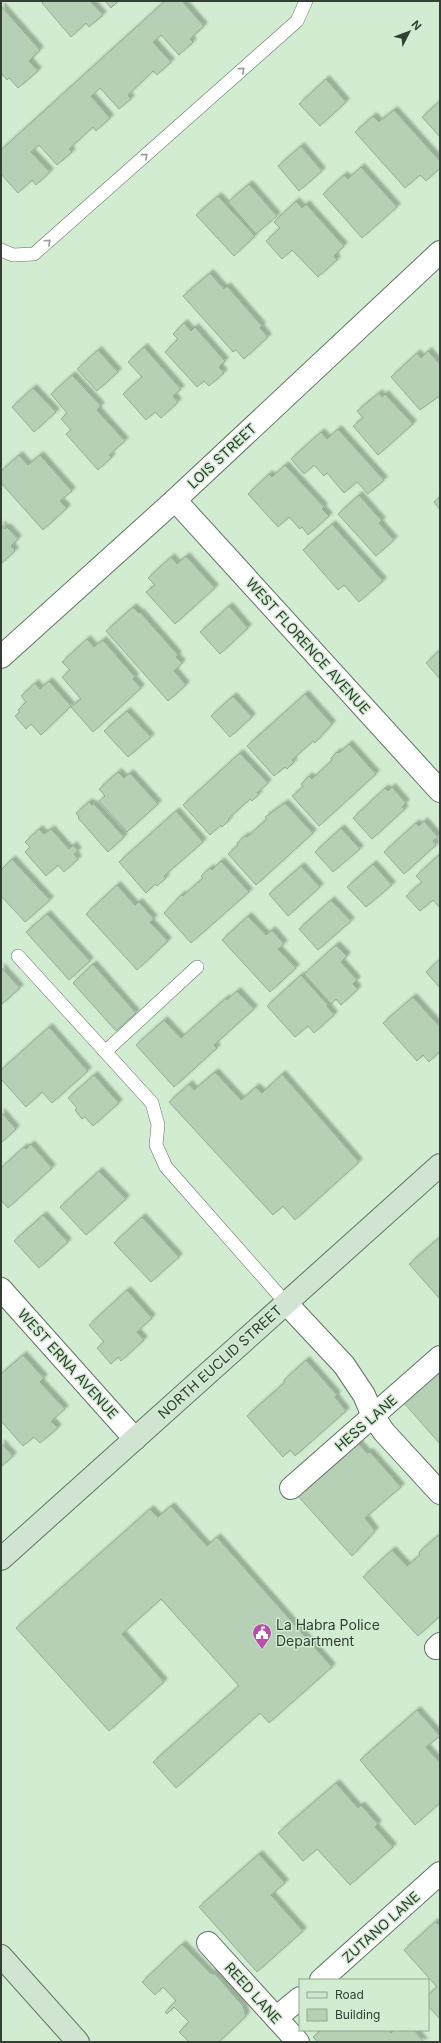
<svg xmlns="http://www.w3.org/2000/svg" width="441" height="2043" viewBox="0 0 441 2043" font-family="Inter,sans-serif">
	<defs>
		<filter id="shadow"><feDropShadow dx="3.5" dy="-3.5" stdDeviation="1" flood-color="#0004"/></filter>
	</defs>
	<rect width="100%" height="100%" fill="#d1ecd1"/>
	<!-- building -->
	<g fill="#b5d0b5" stroke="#93ad93" filter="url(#shadow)">
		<polygon points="44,1 90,1 103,15 89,27 86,23 71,37 42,3"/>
		<polygon points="105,1 118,1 111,8"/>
		<polygon points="165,1 182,1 204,26 190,39 193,42 179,55 161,35 153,42 171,62 157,75 153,71 128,95 131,99 119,109 100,88 91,96 110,118 96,131 93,127 69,149 72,152 57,165 39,145 31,152 50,172 36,185 32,180 18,193 1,174 1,150"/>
		<polygon points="1,6 40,50 29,61 38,71 18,88 9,78 7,80 1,73"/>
		<polygon points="326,79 346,102 320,126 299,104"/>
		<polygon points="440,101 440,137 422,117"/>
		<polygon points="394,110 440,161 440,168 426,181 420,175 405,188 355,132 373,116 379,122"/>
		<polygon points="301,146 322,171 299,191 278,166"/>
		<polygon points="361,167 397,207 362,238 323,194 344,175 348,179"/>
		<polygon points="249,184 277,216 256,234 228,202"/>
		<polygon points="218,196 255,236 234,256 196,215"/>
		<polygon points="296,201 302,208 306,204 344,246 334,256 337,260 318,277 292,250 282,259 266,241 280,228 274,222"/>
		<polygon points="210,273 224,289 227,286 262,326 260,328 268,337 244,359 236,350 233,352 183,296"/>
		<polygon points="184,323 191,331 195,327 225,361 219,367 224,373 209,386 204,381 197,387 165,352 178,339 173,334"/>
		<polygon points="144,347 181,389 173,396 178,402 161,418 155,412 146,420 123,394 142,377 128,362"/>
		<polygon points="98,350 118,372 97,391 77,369"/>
		<polygon points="428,351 440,364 440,399 438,397 420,410 391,377 417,353 421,358"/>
		<polygon points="72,375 101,406 97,410 125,441 109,455 112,457 98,470 66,434 71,430 61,419 67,413 51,394"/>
		<polygon points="33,388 56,412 34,432 12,407"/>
		<polygon points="379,393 382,397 385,394 413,424 378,455 353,426 363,418 357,411"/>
		<polygon points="338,429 384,480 368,494 357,482 344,493 327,473 324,476 314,465 304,474 291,459 321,432 327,439"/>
		<polygon points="19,455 28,465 40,455 72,491 60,501 67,508 43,530 1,483 1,471"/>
		<polygon points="285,465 324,507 322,509 329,516 308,535 302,527 300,529 289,517 278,527 248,494 269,474 272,477"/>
		<polygon points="359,495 382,521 379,523 394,540 376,556 338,514"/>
		<polygon points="440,497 440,510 434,502"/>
		<polygon points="1,524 5,529 7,527 18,539 11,546 15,551 1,564"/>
		<polygon points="332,524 383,581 359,602 344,585 338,590 303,550"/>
		<polygon points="186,556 215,588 175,624 146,592 155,585 148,578 171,557 177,564"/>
		<polygon points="229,606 248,628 220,654 200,632"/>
		<polygon points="133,607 139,613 140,612 178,655 176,657 182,663 174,671 186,685 168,701 106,631"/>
		<polygon points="87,639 94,647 103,640 135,677 133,679 141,688 93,732 71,707 81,699 62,677 70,670 62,662"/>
		<polygon points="440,650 440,679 426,663"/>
		<polygon points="49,681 71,706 41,735 31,724 26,729 15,716 20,712 18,710 26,702 21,696 35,683 40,689"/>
		<polygon points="305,694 332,724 315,743 313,741 292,760 294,762 287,769 285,767 274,776 247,746"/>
		<polygon points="233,696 252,717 230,737 211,716"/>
		<polygon points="127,711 151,737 128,757 104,731"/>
		<polygon points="349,744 376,774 319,826 292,796 303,787 301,784 309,776 312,779 332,760 331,758 337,752 339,753"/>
		<polygon points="240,753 268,783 257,793 259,794 252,801 250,799 228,819 229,820 222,827 221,825 210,835 183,805"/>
		<polygon points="118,772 124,778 130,773 158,804 127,832 99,801 105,796 99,789"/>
		<polygon points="392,787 406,803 402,807 405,809 372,839 353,818 385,788 388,791"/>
		<polygon points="89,802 92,805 94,804 124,837 108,852 78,818 79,817 76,813"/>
		<polygon points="285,803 313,833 256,885 228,854 238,845 237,843 245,836 247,837 267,819 265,817"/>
		<polygon points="176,811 203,842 164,876 166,878 157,886 155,884 146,893 119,862"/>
		<polygon points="424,821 438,837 433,841 436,845 404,874 384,852 416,823 419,826"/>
		<polygon points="341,828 360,849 333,872 315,852"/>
		<polygon points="39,829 44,834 51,829 69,849 73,845 78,851 74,854 78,859 64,872 58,865 46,876 25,852 30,847 25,842"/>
		<polygon points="440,854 440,908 433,900 420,911 406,896 422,882 416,876"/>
		<polygon points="12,859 50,900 25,922 1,896 1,870"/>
		<polygon points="221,861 249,892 191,943 164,913 182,894 183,896 203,878 201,876 210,868 212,870"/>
		<polygon points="373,864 392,885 366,907 347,887"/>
		<polygon points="301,866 320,887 288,916 269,894"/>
		<polygon points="117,885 135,905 139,902 154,919 150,922 168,941 137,970 86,914"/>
		<polygon points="331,900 351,921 318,950 299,929"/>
		<polygon points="47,914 90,961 69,980 26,932"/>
		<polygon points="248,916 266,935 272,930 284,944 278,949 296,968 270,992 222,940"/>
		<polygon points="336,945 347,956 341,962 357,980 353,984 358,989 341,1005 336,999 331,1004 304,974"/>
		<polygon points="440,959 440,988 426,972"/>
		<polygon points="93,964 136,1013 116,1031 73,983"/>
		<polygon points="1,967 20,988 1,1005"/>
		<polygon points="301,975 328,1005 327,1006 334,1015 314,1033 308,1026 295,1037 267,1006"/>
		<polygon points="237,991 254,1009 214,1045 217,1048 174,1087 136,1045 164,1020 181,1038 226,998 227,1000"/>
		<polygon points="413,997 440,1027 440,1051 429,1062 423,1055 417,1061 383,1023"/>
		<polygon points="49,1027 88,1071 52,1103 42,1092 26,1107 1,1079 1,1070"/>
		<polygon points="215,1072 241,1100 256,1087 262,1093 282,1074 359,1162 295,1220 283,1206 273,1215 169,1102 189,1084 194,1090"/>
		<polygon points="94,1075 119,1103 93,1126 85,1117 82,1119 75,1110 77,1108 68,1098"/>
		<polygon points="1,1112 16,1129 1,1143"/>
		<polygon points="31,1144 52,1168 8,1208 1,1200 1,1168 24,1147 26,1149"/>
		<polygon points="99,1171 126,1199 86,1235 60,1207"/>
		<polygon points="43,1215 68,1242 39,1268 14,1241"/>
		<polygon points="142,1217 179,1257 151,1282 114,1243"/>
		<polygon points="440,1237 440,1299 409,1264"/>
		<polygon points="127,1290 152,1318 137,1332 144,1340 121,1361 118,1357 111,1364 97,1348 104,1342 89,1325"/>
		<polygon points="23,1355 44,1378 40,1382 65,1409 51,1421 58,1428 40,1443 34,1437 23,1446 1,1421 1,1374"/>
		<polygon points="306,1360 337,1395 335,1397 346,1411 295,1456 290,1450 283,1457 247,1416 284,1383 284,1380"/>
		<polygon points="440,1367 440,1444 404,1403 420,1390 417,1387"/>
		<polygon points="356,1441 367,1453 370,1452 401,1487 365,1518 375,1531 352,1556 297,1495"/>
		<polygon points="1,1443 13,1456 1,1467"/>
		<polygon points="171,1506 207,1546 217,1537 332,1667 269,1723 260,1713 176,1788 153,1762 239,1686 161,1599 122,1634 164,1682 109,1731 16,1628 150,1509 158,1517"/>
		<polygon points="440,1534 440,1616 418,1636 363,1577 392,1550 407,1566 420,1555 419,1552"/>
		<polygon points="417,1710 440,1736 426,1747 440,1763 440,1803 415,1825 360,1760"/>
		<polygon points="336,1783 358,1808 361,1805 378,1824 375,1827 393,1847 350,1885 317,1849 303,1861 278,1833"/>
		<polygon points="259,1854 285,1883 271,1895 303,1931 257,1972 199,1907"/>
		<polygon points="435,1922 438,1924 440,1922 440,2019 428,2006 428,1995 437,1987 404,1950"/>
		<polygon points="182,1944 210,1973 215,1974 243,2006 246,2016 219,2042 189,2042 179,2032 189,2022 174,2007 167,2014 165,2012 176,2001 163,1987 155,1995 142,1982"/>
		<polygon points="321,2030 389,2030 391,2033 395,2030 414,2030 424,2042 318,2042 313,2037"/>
	</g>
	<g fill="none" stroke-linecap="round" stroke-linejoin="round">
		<!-- lane casing -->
		<g stroke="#5e765e" stroke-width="14">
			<g id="lane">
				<polyline points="1,250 13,255 34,254 297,21 306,1"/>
				<polyline points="18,956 152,1103 158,1125 156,1145 166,1167 286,1303"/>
				<polyline points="106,1051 197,967"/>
			</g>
		</g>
		<!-- street casing -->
		<g stroke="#5e765e" stroke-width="24">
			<g id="street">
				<polyline points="175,500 440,791"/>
				<polyline points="1,657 175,500 440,252"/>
				<polyline points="1,1289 135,1439"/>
				<polyline points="286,1303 344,1365 364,1395 373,1416 384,1432 440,1493"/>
				<polyline points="291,1488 440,1357"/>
				<polyline points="436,1648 440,1644"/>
				<polyline points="208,1943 298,2042"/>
				<polyline points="321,1980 440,1873"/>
				<polyline points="276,2018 300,1998"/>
			</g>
		</g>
		<!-- secondary casing -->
		<g stroke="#5e765e" stroke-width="24">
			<g id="secondary">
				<polyline points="1,1559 440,1165"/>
				<polyline points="1,1956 78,2042"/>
			</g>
		</g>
		<!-- lane -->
		<use href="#lane" stroke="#fff" stroke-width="13"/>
		<!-- street -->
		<use href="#street" stroke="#fff" stroke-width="22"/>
		<!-- secondary -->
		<use href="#secondary" stroke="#d1e4d2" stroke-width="22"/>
	</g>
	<!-- one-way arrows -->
	<defs><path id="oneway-chevron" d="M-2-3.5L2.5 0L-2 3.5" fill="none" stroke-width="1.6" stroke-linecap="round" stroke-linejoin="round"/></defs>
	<g stroke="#9a9e9a">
		<use href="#oneway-chevron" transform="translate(242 70) rotate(-42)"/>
		<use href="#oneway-chevron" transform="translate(145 156) rotate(-42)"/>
		<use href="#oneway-chevron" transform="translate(48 242) rotate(-42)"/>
	</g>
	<!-- icons -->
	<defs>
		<g id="civic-pin" transform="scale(1)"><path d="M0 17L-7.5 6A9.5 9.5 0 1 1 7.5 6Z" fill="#b94eae" stroke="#d1ecd1"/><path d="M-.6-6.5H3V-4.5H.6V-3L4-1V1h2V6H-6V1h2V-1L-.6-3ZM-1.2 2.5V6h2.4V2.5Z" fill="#fff"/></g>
	</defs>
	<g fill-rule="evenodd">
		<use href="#civic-pin" x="262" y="1633"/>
	</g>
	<g text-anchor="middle" stroke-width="3" stroke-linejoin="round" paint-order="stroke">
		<!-- street labels -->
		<g font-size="14" fill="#343e34" stroke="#d1ecd1">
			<text transform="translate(222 456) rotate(-43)" y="5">LOIS STREET</text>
			<text transform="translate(308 646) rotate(48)" y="5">WEST FLORENCE AVENUE</text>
			<text transform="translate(220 1362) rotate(-42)" y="5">NORTH EUCLID STREET</text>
			<text transform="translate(68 1364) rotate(48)" y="5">WEST ERNA AVENUE</text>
			<text transform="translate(366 1423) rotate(-41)" y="5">HESS LANE</text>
			<text transform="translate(381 1927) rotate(-42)" y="5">ZUTANO LANE</text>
			<text transform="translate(253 1993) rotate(48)" y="5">REED LANE</text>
		</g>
		<!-- poi labels -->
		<g font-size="14" fill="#343e34" stroke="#d1ecd1" text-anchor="start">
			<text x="276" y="1630">La Habra Police<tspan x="276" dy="16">Department</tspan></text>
		</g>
	</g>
	<!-- border -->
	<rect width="441" height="2043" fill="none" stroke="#343e34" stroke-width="4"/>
	<!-- legend -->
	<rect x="299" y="1979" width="130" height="52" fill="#d1ecd1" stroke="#92a692"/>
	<rect x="307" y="1992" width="20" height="6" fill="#d1e4d2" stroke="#92a692"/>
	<text x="335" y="1999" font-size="12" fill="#343e34">Road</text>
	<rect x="307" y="2009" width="20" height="12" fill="#b5d0b5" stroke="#92a692"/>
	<text x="335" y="2019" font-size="12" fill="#343e34">Building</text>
	<!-- north arrow -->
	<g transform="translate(409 32) rotate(48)" stroke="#d1ecd1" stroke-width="3" paint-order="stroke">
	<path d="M0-3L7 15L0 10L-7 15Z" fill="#343e34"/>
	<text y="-6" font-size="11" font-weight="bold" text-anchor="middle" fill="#343e34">N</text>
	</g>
</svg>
